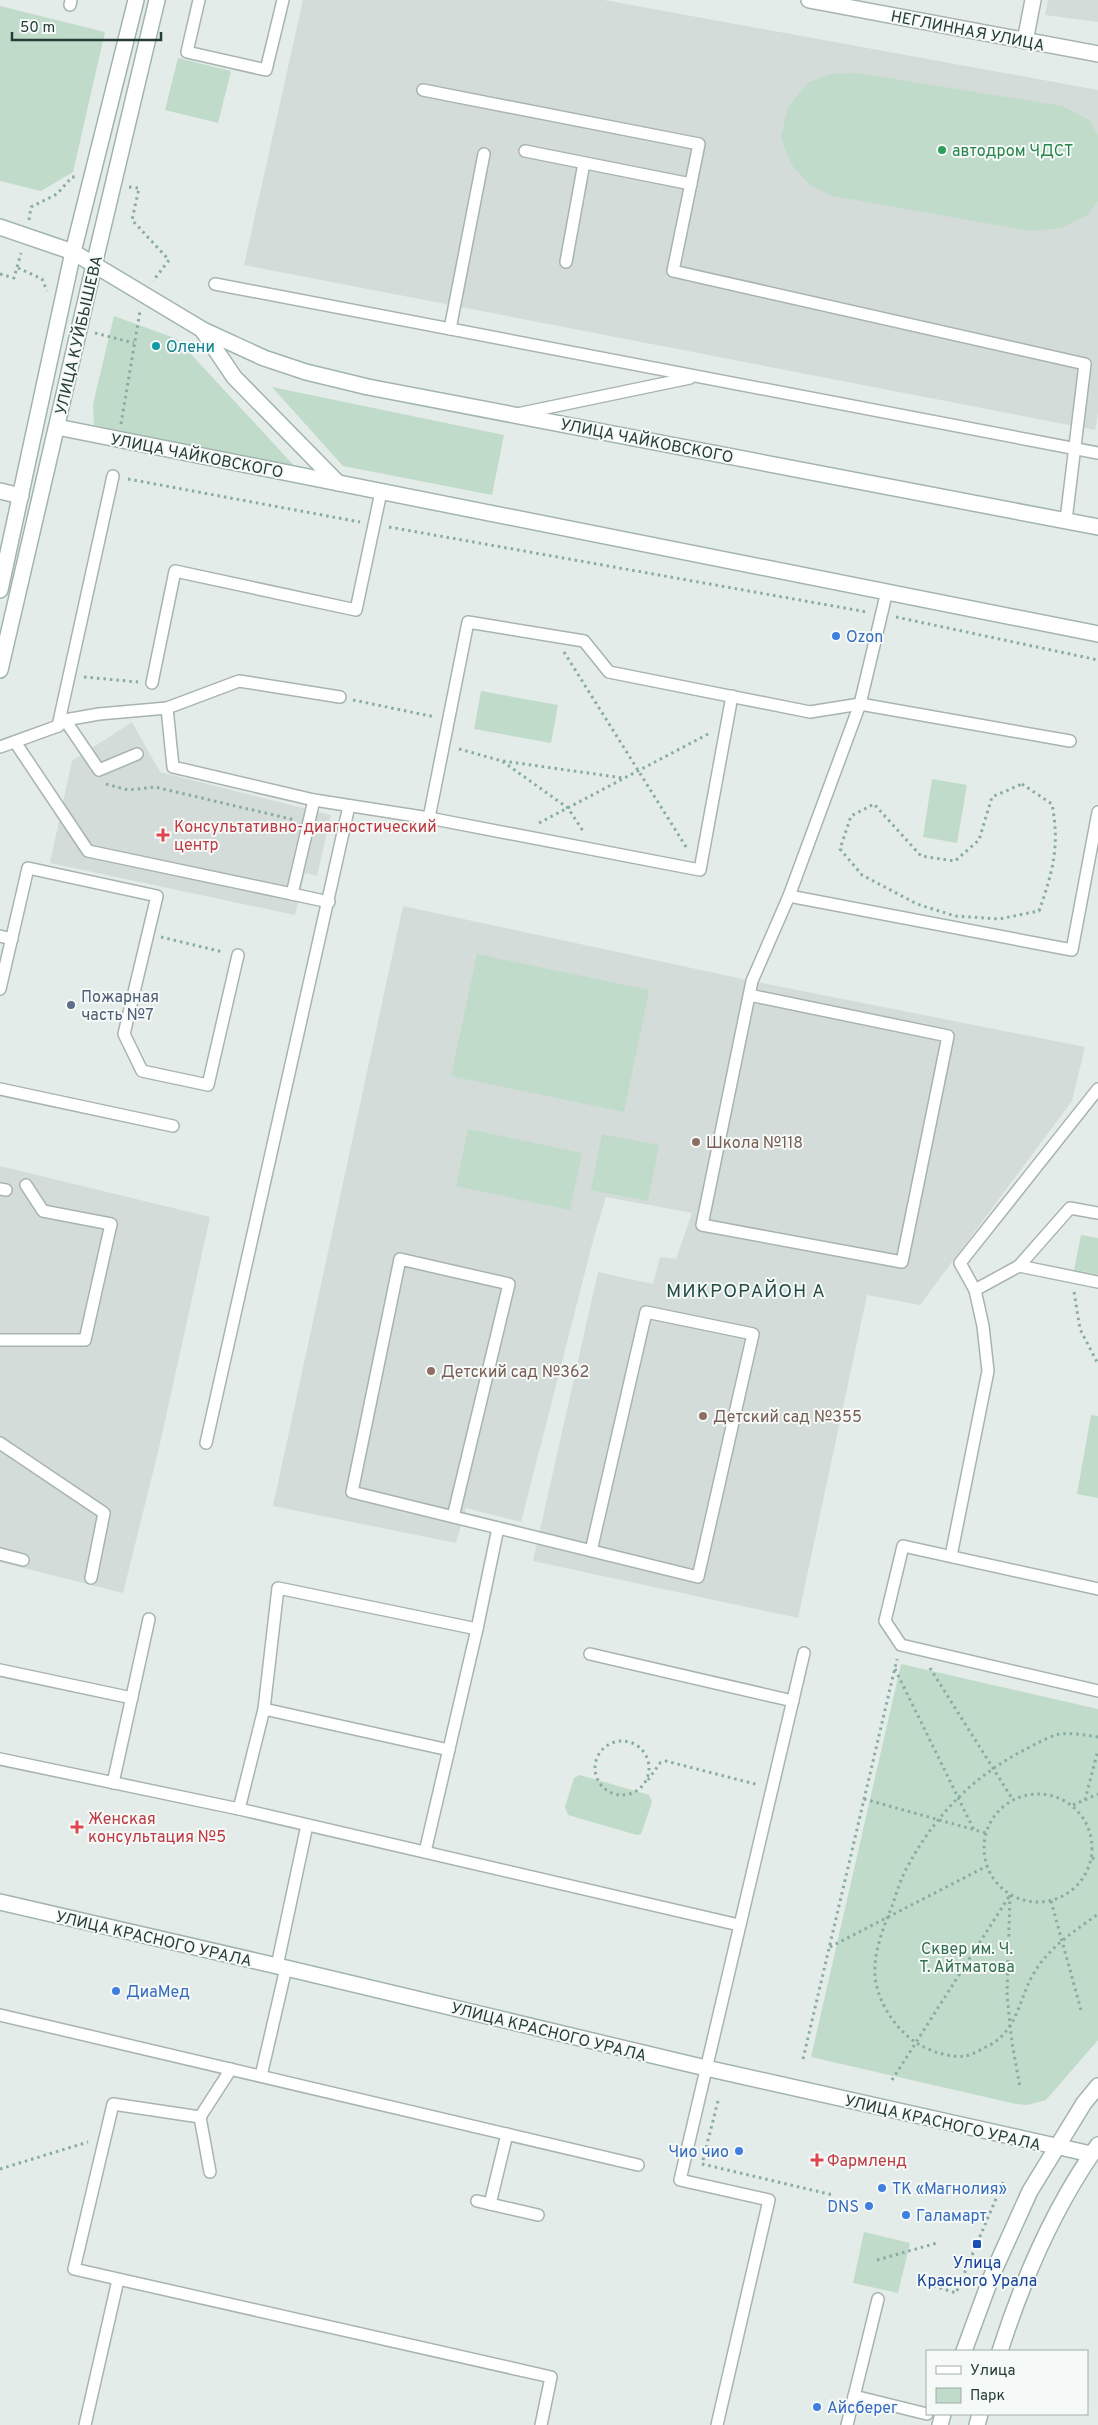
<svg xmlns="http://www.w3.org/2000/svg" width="1098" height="2425" viewBox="0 0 1098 2425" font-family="Overpass,sans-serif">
	<rect width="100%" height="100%" fill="#e4ece9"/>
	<!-- built -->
	<g fill="#d3dcd8">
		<polygon points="303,0 604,0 1098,90 1098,413 1095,430 244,265"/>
		<polygon points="1048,0 1098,0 1098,22 1045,15"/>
		<polygon points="132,722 160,772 331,815 317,876 305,873 295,915 50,863 72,761"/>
		<polygon points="403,906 752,981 1085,1047 1072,1101 920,1305 867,1295 798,1618 533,1561 598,1272 653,1284 660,1257 676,1259 692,1213 606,1197 594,1237 521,1522 466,1508 456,1543 273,1506"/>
		<polygon points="0,1166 210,1217 159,1448 123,1593 0,1562"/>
	</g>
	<!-- green -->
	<g fill="#c0dbc9">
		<polygon points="0,6 105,32 73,172 41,191 0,181"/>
		<polygon points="178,58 231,71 218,123 165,110"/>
		<polygon points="858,73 1062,106 1089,120 1098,135 1098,201 1087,215 1062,228 1030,231 833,196 810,185 791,164 781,137 788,107 809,82 832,74"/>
		<polygon points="114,316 177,339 298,470 94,425 93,404"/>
		<polygon points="272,387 504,435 492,495 343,466"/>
		<polygon points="481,691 558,705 551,743 474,729"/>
		<polygon points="932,779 967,785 957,843 923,837"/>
		<polygon points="477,954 649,990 624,1112 451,1076"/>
		<polygon points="468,1129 582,1153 570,1210 456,1186"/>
		<polygon points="602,1134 659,1145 648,1201 591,1190"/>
		<polygon points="1081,1235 1098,1238 1098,1274 1074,1270"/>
		<polygon points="1091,1415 1098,1416 1098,1498 1077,1494"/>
		<polygon points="901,1664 1098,1709 1098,2040 1046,2100 1027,2105 1016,2104 811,2057"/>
		<polygon points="580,1775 649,1795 652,1802 641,1834 637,1835 568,1815 565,1807 574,1778"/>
		<polygon points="864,2232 910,2243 898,2293 853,2283"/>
	</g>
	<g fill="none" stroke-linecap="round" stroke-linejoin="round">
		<!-- lane casing -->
		<g stroke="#a7b4b0" stroke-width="14">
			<g id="lane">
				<polyline points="199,0 187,52 266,70 283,0"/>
				<polyline points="70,5 71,0"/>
				<polyline points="423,90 699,144 673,271 1085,364 1066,520"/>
				<polyline points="525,151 691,184"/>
				<polyline points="566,262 584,163"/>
				<polyline points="215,284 1098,453"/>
				<polyline points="450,329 484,154"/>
				<polyline points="517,414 690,378"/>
				<polyline points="152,683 175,571 356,610 381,492"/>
				<polyline points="167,708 173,767 314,800 429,818 700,870 732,696"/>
				<polyline points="65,720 99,770 137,754"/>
				<polyline points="58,726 113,476"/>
				<polyline points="15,742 88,851 292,894 314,800"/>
				<polyline points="0,747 58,726 65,720 99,714 167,708 239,681 340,697"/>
				<polyline points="429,818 468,622 584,641 609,672 810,712 860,704 1070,741"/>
				<polyline points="292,894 329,902"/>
				<polyline points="789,896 1072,950 1098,812"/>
				<polyline points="0,936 12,939"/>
				<polyline points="0,989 28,868 157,896 124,1034 142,1071 208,1085 238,955"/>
				<polyline points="749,995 948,1036 902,1262 702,1225 752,981 789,896 860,704 887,591"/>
				<polyline points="0,1089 173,1126"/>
				<polyline points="0,1189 6,1190"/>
				<polyline points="1019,1266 1070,1208 1098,1213"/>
				<polyline points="975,1290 1019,1266 1098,1282"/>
				<polyline points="0,1340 85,1340 111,1224 43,1211 26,1185"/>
				<polyline points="0,1443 104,1513 91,1578"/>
				<polyline points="206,1443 349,806"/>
				<polyline points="453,1517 509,1284 400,1259 352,1492 698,1577 753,1334 646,1312 591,1551"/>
				<polyline points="0,1554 23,1560"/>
				<polyline points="951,1556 988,1371 983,1326 975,1290 960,1263 1098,1089"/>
				<polyline points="1098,1589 903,1546 885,1621 901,1645 1098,1691"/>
				<polyline points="590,1654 793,1701"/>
				<polyline points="0,1670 132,1698"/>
				<polyline points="264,1709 449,1750"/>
				<polyline points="0,1759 239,1809 739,1925"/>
				<polyline points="113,1783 149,1619"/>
				<polyline points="239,1809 264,1709 278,1588 477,1629"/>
				<polyline points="425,1852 477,1629 498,1528"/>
				<polyline points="277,1966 307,1825"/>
				<polyline points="0,2015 638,2165"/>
				<polyline points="231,2069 200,2117 113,2104 74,2269 551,2377 541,2425"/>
				<polyline points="261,2076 286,1968"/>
				<polyline points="200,2117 210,2172"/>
				<polyline points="477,2201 538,2215"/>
				<polyline points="490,2204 507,2134"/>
				<polyline points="854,2396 927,2414"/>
				<polyline points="85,2425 118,2280"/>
				<polyline points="717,2425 769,2200 680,2180 804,1653"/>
				<polyline points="847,2425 878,2299"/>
			</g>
		</g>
		<!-- street casing -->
		<g stroke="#a7b4b0" stroke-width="18">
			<g id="street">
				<polyline points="809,0 1098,54"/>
				<polyline points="1025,41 1033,0"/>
				<polyline points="0,491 21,496"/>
			</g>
		</g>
		<!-- secondary casing -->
		<g stroke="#a1b4ae" stroke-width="18">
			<g id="secondary">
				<polyline points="0,227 73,252 203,330 264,358 306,372 368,387 1098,527"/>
				<polyline points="203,331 234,377 338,483"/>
				<polyline points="57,427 1098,634"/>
				<polyline points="0,590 73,252 136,0"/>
				<polyline points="0,670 94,265 157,0"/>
				<polyline points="0,1902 286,1968 706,2068 1091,2154"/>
				<polyline points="964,2351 992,2275 1030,2191 1084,2103 1098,2086"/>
				<path d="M1000,2351c23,-72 54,-144 98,-206"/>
				<polyline points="940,2425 943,2414"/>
				<polyline points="977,2425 980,2414"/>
			</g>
		</g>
		<!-- path -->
		<g stroke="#88aca4" stroke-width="3" stroke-dasharray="2.5 4" stroke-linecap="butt">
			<polyline points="129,187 139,188 132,220 169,260 153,281"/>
			<polyline points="29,220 31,207 57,194 72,177 76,177"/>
			<polyline points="18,268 42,279 47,291"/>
			<polyline points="0,274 14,278 21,253"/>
			<polyline points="95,333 134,343"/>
			<polyline points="121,424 140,311"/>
			<polyline points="128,479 360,522"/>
			<polyline points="389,527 867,612"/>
			<polyline points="896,617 1098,660"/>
			<polyline points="564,652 688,850"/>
			<polyline points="84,677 138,682"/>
			<polyline points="353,700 435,717"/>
			<polyline points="459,749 502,761 568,808 583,831"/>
			<polyline points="503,761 623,778"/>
			<polyline points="106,784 128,790 155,787 295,820"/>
			<path d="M1022,784l30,20c8,42 1,67 -13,107l-40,8 -44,-3 -38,-12 -55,-29 -22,-26 11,-33 23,-12 47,52 34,5 24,-21 13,-43z"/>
			<polyline points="539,823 710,733"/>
			<polyline points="161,937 223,952"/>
			<polyline points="1074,1292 1080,1329 1098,1364"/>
			<polyline points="930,1668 1013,1800"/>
			<polyline points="895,1669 974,1830"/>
			<path d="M1098,1737c-12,-2 -25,-4 -38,-3 -11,2 -24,10 -34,15 -51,26 -90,65 -117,115 -8,13 -12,28 -17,42 -8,20 -19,47 -17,70 2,26 23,58 47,70 11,6 30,12 43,10 8,-1 18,-8 25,-11 28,-16 29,-47 44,-72 15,-26 41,-42 64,-59"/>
			<circle cx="622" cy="1768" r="27"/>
			<polyline points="648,1780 660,1763 666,1761 759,1785"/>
			<circle cx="1038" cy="1848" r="54"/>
			<polyline points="864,1799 986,1833"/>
			<polyline points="1085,1800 1098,1750"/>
			<polyline points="1073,1805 1098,1794"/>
			<polyline points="1092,1858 1098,1860"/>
			<polyline points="1010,1895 1007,1995 1012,2043 1020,2087"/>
			<polyline points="1051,1901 1081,2010"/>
			<polyline points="830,1947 987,1866"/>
			<polyline points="803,2059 897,1659"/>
			<polyline points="892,2080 1010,1895"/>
			<polyline points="718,2101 702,2164 833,2195"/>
			<polyline points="0,2169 88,2142"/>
			<polyline points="877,2260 937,2243"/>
			<polyline points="921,2282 956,2293 1003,2182"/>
		</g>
		<!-- lane -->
		<use href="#lane" stroke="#fff" stroke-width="11"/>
		<!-- street -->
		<use href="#street" stroke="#fff" stroke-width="15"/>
		<!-- secondary -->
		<use href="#secondary" stroke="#fff" stroke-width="15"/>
	</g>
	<!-- markers -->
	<circle fill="#2e9e5b" stroke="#f5f9f7" stroke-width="2" cx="942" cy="150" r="5"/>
	<circle fill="#0f9aa8" stroke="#f5f9f7" stroke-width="2" cx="156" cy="346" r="5"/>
	<g fill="#3f7fe0" stroke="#f5f9f7" stroke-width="2">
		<circle cx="836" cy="636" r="5"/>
		<circle cx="116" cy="1991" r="5"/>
		<circle cx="739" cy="2151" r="5"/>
		<circle cx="882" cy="2188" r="5"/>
		<circle cx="869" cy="2206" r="5"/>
		<circle cx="906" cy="2215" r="5"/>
		<circle cx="817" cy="2407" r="5"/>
	</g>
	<g fill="#e0444e" stroke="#f5f9f7" stroke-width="2">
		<path d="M160.5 827.5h5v5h5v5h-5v5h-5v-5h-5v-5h5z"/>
		<path d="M74.5 1819.5h5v5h5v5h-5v5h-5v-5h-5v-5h5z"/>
		<path d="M814.5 2152.5h5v5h5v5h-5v5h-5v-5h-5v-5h5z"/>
	</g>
	<circle fill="#5c6f8a" stroke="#f5f9f7" stroke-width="2" cx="71" cy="1005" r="5"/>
	<g fill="#8d6e63" stroke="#f5f9f7" stroke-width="2">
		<circle cx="696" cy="1142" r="5"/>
		<circle cx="431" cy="1371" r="5"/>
		<circle cx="703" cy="1416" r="5"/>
	</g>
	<rect fill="#1a4fb4" stroke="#f5f9f7" stroke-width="2" x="972" y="2239" width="10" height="10" rx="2.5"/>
	<g text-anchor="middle" stroke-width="4" stroke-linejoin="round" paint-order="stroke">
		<!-- street labels -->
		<g font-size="16" fill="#253c38" stroke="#f5f9f7">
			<text transform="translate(968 30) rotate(11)" y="6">НЕГЛИННАЯ УЛИЦА</text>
			<text transform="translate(78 335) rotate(-77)" y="6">УЛИЦА КУЙБЫШЕВА</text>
			<text transform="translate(647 440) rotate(11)" y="6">УЛИЦА ЧАЙКОВСКОГО</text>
			<text transform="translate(197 455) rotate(11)" y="6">УЛИЦА ЧАЙКОВСКОГО</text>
			<text transform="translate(154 1938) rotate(13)" y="6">УЛИЦА КРАСНОГО УРАЛА</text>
			<text transform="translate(549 2031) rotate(14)" y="6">УЛИЦА КРАСНОГО УРАЛА</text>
			<text transform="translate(943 2122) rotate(13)" y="6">УЛИЦА КРАСНОГО УРАЛА</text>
		</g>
		<!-- leisure labels -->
		<g font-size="16" fill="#27864d" stroke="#f5f9f7" text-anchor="start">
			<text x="952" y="156">автодром ЧДСТ</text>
		</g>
		<!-- culture labels -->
		<g font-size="16" fill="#0d838f" stroke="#f5f9f7" text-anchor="start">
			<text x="166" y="352">Олени</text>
		</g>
		<!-- shop labels -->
		<g font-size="16" fill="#366cbe" stroke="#f5f9f7" text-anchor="start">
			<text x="846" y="642">Ozon</text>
			<text x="126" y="1997">ДиаМед</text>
			<text x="729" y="2157" text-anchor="end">Чио чио</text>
			<text x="892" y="2194">ТК «Магнолия»</text>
			<text x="859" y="2212" text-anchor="end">DNS</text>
			<text x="916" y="2221">Галамарт</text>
			<text x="827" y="2413">Айсберег</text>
		</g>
		<!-- health labels -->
		<g font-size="16" fill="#be3a42" stroke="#f5f9f7" text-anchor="start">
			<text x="174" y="832">Консультативно-диагностический<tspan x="174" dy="18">центр</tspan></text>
			<text x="88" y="1824">Женская<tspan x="88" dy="18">консультация №5</tspan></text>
			<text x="827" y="2166">Фармленд</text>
		</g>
		<!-- service labels -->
		<g font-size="16" fill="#4e5e75" stroke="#f5f9f7" text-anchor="start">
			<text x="81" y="1002">Пожарная<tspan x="81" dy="18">часть №7</tspan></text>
		</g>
		<!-- education labels -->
		<g font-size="16" fill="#785e54" stroke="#f5f9f7" text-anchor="start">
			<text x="706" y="1148">Школа №118</text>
			<text x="441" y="1377">Детский сад №362</text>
			<text x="713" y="1422">Детский сад №355</text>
		</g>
		<!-- park labels -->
		<g font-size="16" fill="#346f4f" stroke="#f5f9f7">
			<text x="967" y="1954">Сквер им. Ч.<tspan x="967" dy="18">Т. Айтматова</tspan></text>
		</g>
		<!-- transit labels -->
		<g font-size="16" fill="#164399" stroke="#f5f9f7">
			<text x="977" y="2268">Улица<tspan x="977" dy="18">Красного Урала</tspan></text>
		</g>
		<!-- quarter labels -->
		<g font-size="19" letter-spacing="1" fill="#234c45" stroke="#f5f9f7">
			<text x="746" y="1297">МИКРОРАЙОН А</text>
		</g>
	</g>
	<!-- legend -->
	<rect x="926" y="2350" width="162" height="65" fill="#f5f9f7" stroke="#a2adab"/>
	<rect x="936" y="2366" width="25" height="8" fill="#ffffff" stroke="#a2adab"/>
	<text x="970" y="2375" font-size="15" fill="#253c38">Улица</text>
	<rect x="936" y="2388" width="25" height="15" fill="#c0dbc9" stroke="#a2adab"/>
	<text x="970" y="2400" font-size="15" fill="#253c38">Парк</text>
	<!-- scale -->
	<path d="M12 32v8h149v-8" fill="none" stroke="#253c38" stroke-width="2.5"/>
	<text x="20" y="32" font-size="15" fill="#253c38" stroke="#f5f9f7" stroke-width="4" paint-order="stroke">50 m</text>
</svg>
